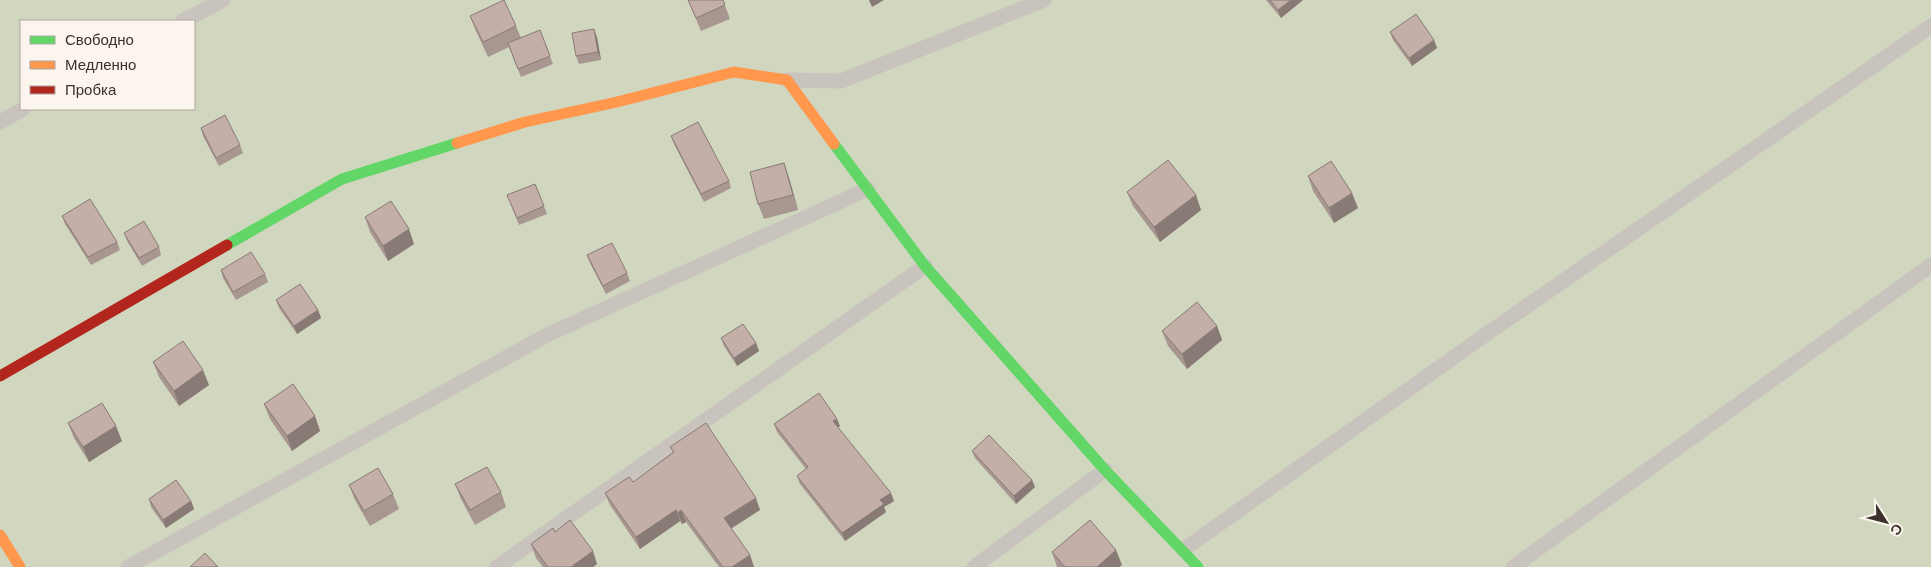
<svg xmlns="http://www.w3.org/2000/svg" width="1931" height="567" viewBox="0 0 1931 567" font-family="Helvetica,sans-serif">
	<rect width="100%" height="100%" fill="#f0ebe5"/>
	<!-- green -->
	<path fill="#d1d6bf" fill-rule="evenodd" d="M0,0h1931v567h-1931zM21,21h173v88h-173z"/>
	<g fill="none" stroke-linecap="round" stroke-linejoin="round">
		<!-- lane -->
		<g stroke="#c9c3be" stroke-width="15">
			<polyline points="183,21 223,0"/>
			<polyline points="787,80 841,81 1044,0"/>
			<polyline points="0,122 23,109"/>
			<polyline points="1183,550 1478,340 1931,26"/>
			<polyline points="128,567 547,335 868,189"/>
			<polyline points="497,567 925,266"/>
			<polyline points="974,567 1105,470"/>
			<polyline points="1513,567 1931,265"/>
		</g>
		<!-- fast -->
		<g stroke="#63d668" stroke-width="11">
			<polyline points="834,144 925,266 1105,470 1198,567"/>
			<polyline points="227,245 342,179 457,143"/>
		</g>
		<!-- slow -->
		<g stroke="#ff974d" stroke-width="11">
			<polyline points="457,143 525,122 617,102 734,72 787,80 834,144"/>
			<polyline points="0,535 20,567"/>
		</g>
		<!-- jam -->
		<polyline stroke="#b3261e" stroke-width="11" points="0,376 227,245"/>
	</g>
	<!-- wall -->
	<g fill="#a89690">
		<polygon points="688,0 723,0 730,19 701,31"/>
		<polygon points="1266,0 1303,0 1281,18"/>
		<polygon points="470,16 516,26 521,38 540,30 553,64 521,77 509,47 488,57 476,31"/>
		<polygon points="1390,32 1434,40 1437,48 1412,66 1393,40"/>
		<polygon points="597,37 601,60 579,64 576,56"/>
		<polygon points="201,128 240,145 243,153 219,166 203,136"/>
		<polygon points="671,136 729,181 731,188 704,202 674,144"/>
		<polygon points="1308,176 1358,208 1334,223 1313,191"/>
		<polygon points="789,178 798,210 764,219 758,204"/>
		<polygon points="535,184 547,214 519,225 507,195"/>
		<polygon points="1127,192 1201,210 1160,242 1133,206"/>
		<polygon points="62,216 117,242 120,250 91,265 65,224"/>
		<polygon points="365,217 414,244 388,261 370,232"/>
		<polygon points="124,233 159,247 161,255 142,266 127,241"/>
		<polygon points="587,255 627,273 630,281 606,294 590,263"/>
		<polygon points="221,270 265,274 268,282 236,300 223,278"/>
		<polygon points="276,300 318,310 321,318 297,334 279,308"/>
		<polygon points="1217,326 1222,340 1187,369 1168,346 1162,331"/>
		<polygon points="721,338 756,343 759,351 737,366 724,346"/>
		<polygon points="153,362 209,385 179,406 159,377"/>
		<polygon points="264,404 315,416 320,431 292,451 270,419"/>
		<polygon points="68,423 122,441 89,462 74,438"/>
		<polygon points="774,424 840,426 838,428 894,501 884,507 886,512 845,541 800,484 797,476 806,469 777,432"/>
		<polygon points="670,447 760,510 731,529 750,555 754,567 719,567 686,522 682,524 680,521 640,549 610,505 605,493 633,482 673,452"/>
		<polygon points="972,451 1032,480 1035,487 1016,504 975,458"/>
		<polygon points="455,484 501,492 506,507 475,525 461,499"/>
		<polygon points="349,485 393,494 399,509 370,526 355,500"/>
		<polygon points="149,499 191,501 194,509 166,528 151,507"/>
		<polygon points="555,532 597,564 593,567 543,567 536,558 531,544"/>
		<polygon points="1052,552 1122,565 1119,567 1057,567"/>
	</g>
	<!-- shaded-wall -->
	<g fill="#887a75">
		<polygon points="869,0 884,0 872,7"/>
		<polygon points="1291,0 1303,0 1281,18 1278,10"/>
		<polygon points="594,29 597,37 601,60 598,52"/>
		<polygon points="1434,40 1437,48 1412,66 1409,58"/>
		<polygon points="784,163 789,178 798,210 793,195"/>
		<polygon points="1352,193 1358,208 1334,223 1329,208"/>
		<polygon points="1196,195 1201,210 1160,242 1154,227"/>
		<polygon points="409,229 414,244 388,261 383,246"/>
		<polygon points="318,310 321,318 297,334 294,326"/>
		<polygon points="1217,326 1222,340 1187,369 1182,354"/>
		<polygon points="756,343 759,351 737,366 734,358"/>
		<polygon points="203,370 209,385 179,406 174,391"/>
		<polygon points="315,416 320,431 292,451 287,436"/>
		<polygon points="837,419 840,426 836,429 833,421"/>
		<polygon points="116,426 122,441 89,462 83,447"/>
		<polygon points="1032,480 1035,487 1016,504 1014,496"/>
		<polygon points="891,493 894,501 884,507 886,512 845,541 842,533 880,500"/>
		<polygon points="756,498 760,510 728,530 724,518"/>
		<polygon points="191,501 194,509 166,528 163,520"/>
		<polygon points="676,510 680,521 640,549 636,537"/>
		<polygon points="681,510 686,522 682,524 678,513"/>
		<polygon points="1116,550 1122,565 1119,567 1097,567"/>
		<polygon points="593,551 597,564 593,567 571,567"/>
		<polygon points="750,555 754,567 732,567"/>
	</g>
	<!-- building -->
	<g fill="#c3afa7" stroke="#887a75">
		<polygon points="504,0 516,26 483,42 470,16"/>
		<polygon points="688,0 723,0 725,5 696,18"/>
		<polygon points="1270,0 1291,0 1278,10"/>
		<polygon points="1416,14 1434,40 1409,58 1390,32"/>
		<polygon points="594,29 598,52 576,56 572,33"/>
		<polygon points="540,30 550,56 518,69 508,43"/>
		<polygon points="225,115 240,145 216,158 201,128"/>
		<polygon points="698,122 729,181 701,194 671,136"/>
		<polygon points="1168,160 1196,195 1154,227 1127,192"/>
		<polygon points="1331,161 1352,193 1329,208 1308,176"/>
		<polygon points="784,163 793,195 758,204 750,172"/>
		<polygon points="535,184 544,206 517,218 507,195"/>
		<polygon points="90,199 117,242 88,257 62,216"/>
		<polygon points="391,201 409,229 383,246 365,217"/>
		<polygon points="144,221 159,247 139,258 124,233"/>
		<polygon points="612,243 627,273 603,286 587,255"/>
		<polygon points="251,252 265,274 233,292 221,270"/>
		<polygon points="300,284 318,310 294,326 276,300"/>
		<polygon points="1197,302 1217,326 1182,354 1162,331"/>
		<polygon points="743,324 756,343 734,358 721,338"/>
		<polygon points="183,341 203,370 174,391 153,362"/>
		<polygon points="293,384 315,416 287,436 264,404"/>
		<polygon points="819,393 837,419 833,421 891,493 880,500 884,504 842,533 797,476 808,467 774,424"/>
		<polygon points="102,403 116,426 83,447 68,423"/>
		<polygon points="706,423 756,498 724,518 750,555 732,567 723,567 681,510 678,513 676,510 636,537 605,493 629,477 633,482 674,452 670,447"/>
		<polygon points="989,435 1032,480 1014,496 972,451"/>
		<polygon points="487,467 501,492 470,510 455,484"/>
		<polygon points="378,468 393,494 364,511 349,485"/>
		<polygon points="176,480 191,501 163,520 149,499"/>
		<polygon points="570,520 593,551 571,567 548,567 531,544 553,528 555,532"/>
		<polygon points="1090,520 1116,550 1097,567 1065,567 1052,552"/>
		<polygon points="205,553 218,567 190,567"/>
	</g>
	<!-- legend -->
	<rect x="20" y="20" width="175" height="90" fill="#fbf5ee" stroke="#aea6a0"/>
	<rect x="30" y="36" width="25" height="8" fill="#63d668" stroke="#aea6a0"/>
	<text x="65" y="45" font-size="15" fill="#3b302b">Свободно</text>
	<rect x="30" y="61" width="25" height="8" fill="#ff974d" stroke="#aea6a0"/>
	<text x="65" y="70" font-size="15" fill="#3b302b">Медленно</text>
	<rect x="30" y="86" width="25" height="8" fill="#b3261e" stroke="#aea6a0"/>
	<text x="65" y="95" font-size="15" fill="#3b302b">Пробка</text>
	<!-- north arrow -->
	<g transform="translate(1886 522) rotate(126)" stroke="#fbf5ee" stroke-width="4" paint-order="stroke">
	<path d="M0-4L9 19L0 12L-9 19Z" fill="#3b302b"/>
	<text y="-8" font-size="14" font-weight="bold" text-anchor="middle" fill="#3b302b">С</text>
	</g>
</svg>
